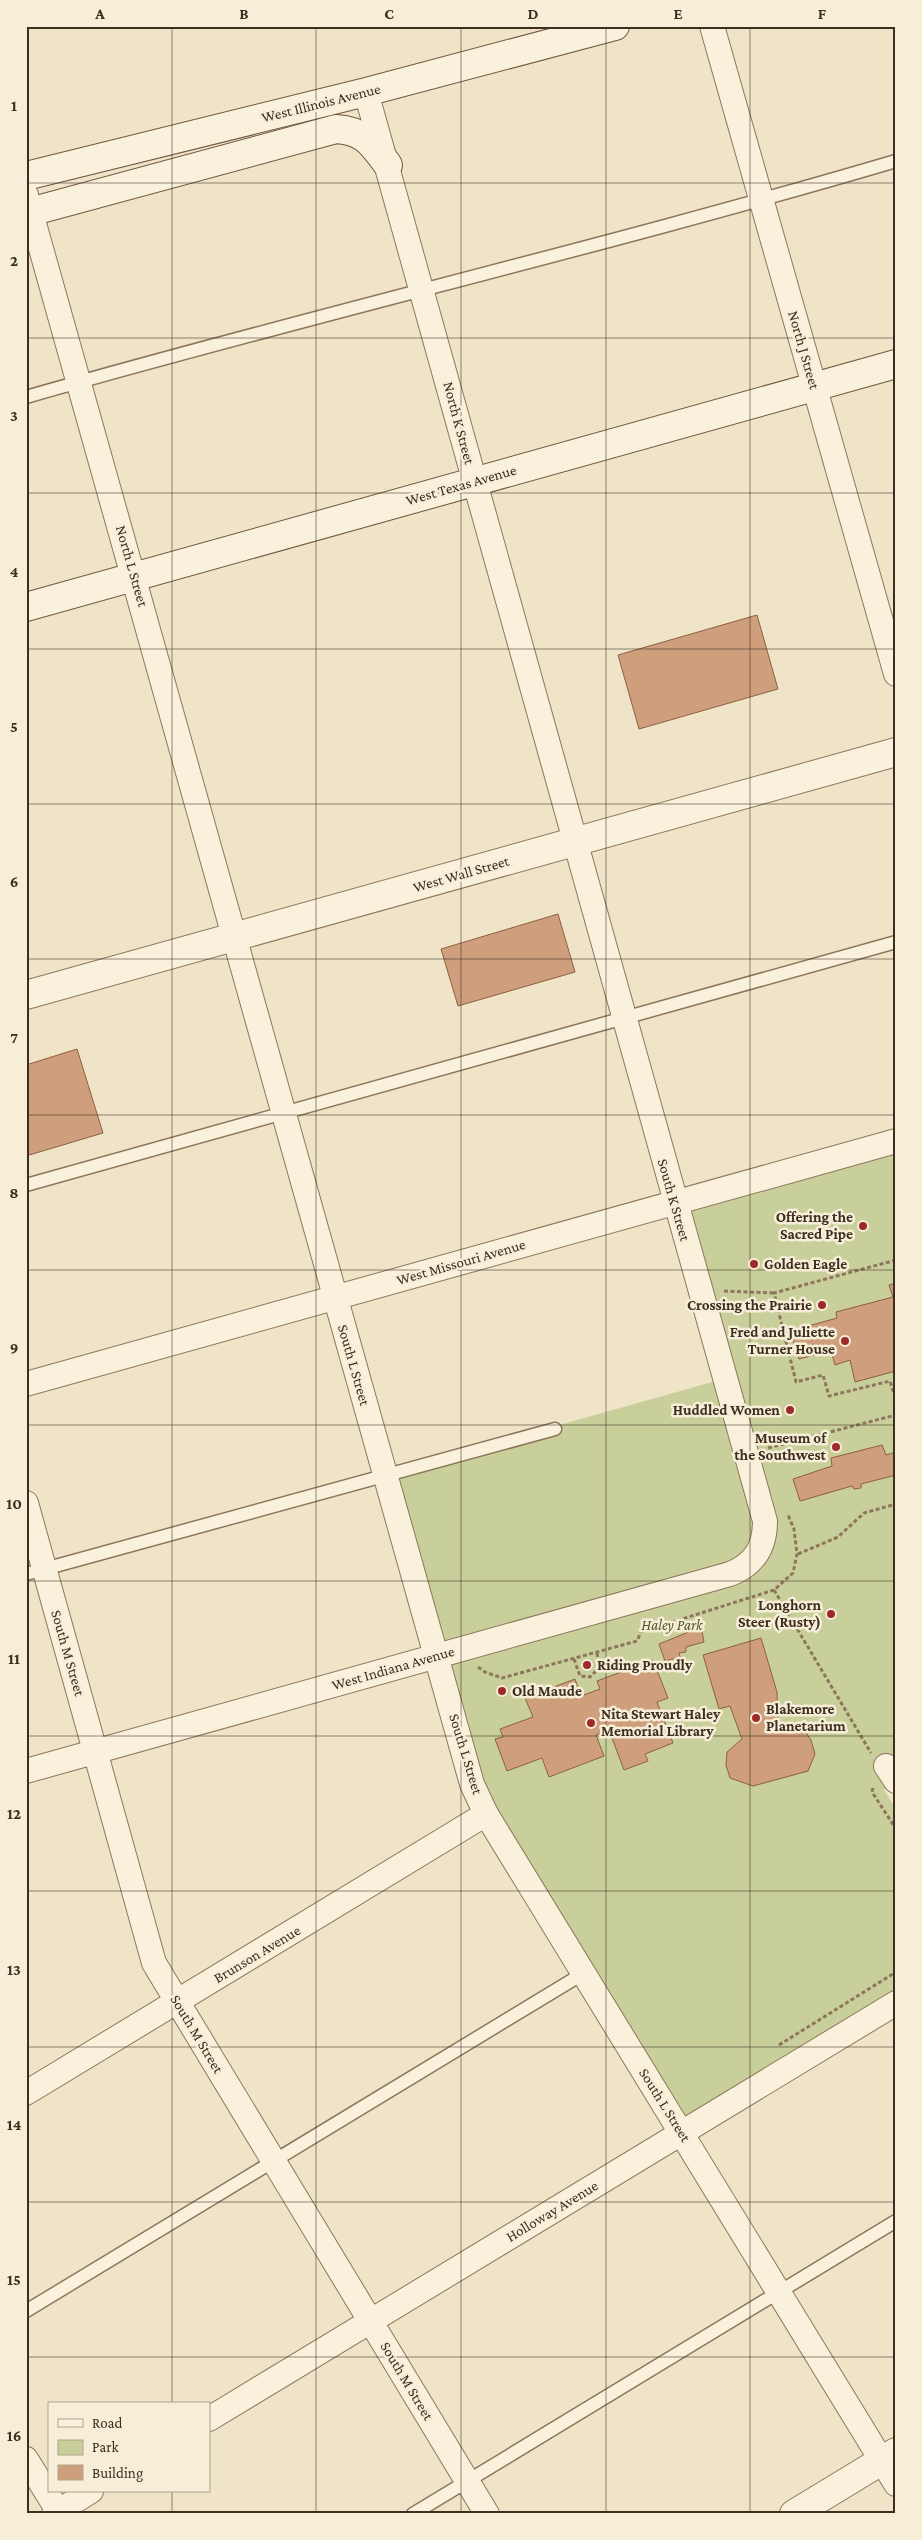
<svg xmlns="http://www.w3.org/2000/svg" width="922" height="2540" viewBox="0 0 922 2540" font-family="'Crimson Pro',serif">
	<rect width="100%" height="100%" fill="#f0e4c8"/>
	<!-- green -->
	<polygon fill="#c9cf9b" points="896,1149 896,1782 884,1790 896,1809 896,1993 685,2118 480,1781 451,1663 386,1474 730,1377 684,1206"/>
	<!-- building -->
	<g fill="#cf9f7d" stroke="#8d5f41">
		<polygon points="757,615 778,689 639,729 618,655"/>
		<polygon points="558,914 575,972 458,1006 441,949"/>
		<polygon points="77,1049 103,1133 26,1156 26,1065"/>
		<polygon points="896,1283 896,1371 855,1382 850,1360 835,1365 831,1351 799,1359 790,1331 837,1318 836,1312 893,1297 889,1285"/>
		<polygon points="882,1445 886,1455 896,1452 896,1475 861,1484 861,1488 854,1489 852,1486 800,1501 793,1479 832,1466 831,1458"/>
		<polygon points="701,1627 704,1642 686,1647 686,1652 679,1653 680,1657 665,1661 659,1644"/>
		<polygon points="761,1638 777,1692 778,1727 792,1726 804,1730 811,1740 815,1754 808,1771 753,1786 730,1778 726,1765 727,1752 742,1739 730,1706 719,1709 703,1655"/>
		<polygon points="653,1660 668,1698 657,1702 673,1743 645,1754 648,1761 624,1770 609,1730 596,1735 604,1756 549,1777 542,1758 507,1771 495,1739 503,1737 500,1729 533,1717 525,1698 575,1679 581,1696 600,1689 597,1681"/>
	</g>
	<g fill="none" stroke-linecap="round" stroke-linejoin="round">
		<!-- service casing -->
		<g stroke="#8d765c" stroke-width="15">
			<g id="service">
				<path d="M26,397c289,-83 582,-151 870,-236"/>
				<polyline points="26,1185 896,942"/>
				<polyline points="26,1574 555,1429"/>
				<polyline points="26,2311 584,1973"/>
				<polyline points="413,2514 896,2221"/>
			</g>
		</g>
		<!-- minor casing -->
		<g stroke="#8d765c" stroke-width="26">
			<g id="minor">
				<polyline points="712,26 896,674"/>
				<polyline points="26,195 472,1784 486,1814 896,2484"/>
				<polyline points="26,1384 896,1141"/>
				<polyline points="26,1503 154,1963 487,2514"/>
				<polyline points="886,1766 896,1781"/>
				<path d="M26,1771l704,-197c25,-10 35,-27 35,-53l-399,-1429"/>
				<polyline points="26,2093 486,1814"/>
				<polyline points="209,2419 896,2003"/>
				<polyline points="26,2459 60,2514"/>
				<polyline points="54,2514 91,2491"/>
			</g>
		</g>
		<!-- tertiary casing -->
		<g stroke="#8d765c" stroke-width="30">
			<g id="tertiary">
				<polyline points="26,995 896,752"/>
				<polyline points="794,2514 896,2452"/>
			</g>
		</g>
		<!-- secondary casing -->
		<g stroke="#6f573f" stroke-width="30">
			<g id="secondary">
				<polyline points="26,176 366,92 615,26"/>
				<path d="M26,213l310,-84c29,2 36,15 52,36"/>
				<polyline points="26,607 896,364"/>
			</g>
		</g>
		<!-- path -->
		<g stroke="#8d765c" stroke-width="3" stroke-dasharray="4 2.5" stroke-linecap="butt">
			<polyline points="896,1260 774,1293 796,1382 823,1375 829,1396 890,1381 896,1400"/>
			<polyline points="724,1291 774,1293"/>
			<polyline points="768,1448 896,1415"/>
			<polyline points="798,1554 838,1537 864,1513 896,1504"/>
			<polyline points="774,1590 871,1753"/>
			<polyline points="574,1659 580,1676 590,1677 599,1668 597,1653"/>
			<polyline points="478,1667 485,1672 502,1678 637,1641 641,1632 774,1590 793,1573 797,1554 794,1529 788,1515"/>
			<polyline points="873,1788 872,1792 896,1829"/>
			<polyline points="779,2045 896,1972"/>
		</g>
		<!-- service -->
		<use href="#service" stroke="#faf1dc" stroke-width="12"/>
		<!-- minor -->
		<use href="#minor" stroke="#faf1dc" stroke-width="24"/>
		<!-- tertiary -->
		<use href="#tertiary" stroke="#faf1dc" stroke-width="28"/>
		<!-- secondary -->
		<use href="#secondary" stroke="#faf1dc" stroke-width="28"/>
	</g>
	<!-- grid -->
	<path fill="none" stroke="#3d2e20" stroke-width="1" stroke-opacity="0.55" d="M172,26v2378M316,26v2488M461,26v2488M606,26v2488M750,26v2488M26,183h870M26,338h870M26,493h870M26,649h870M26,804h870M26,959h870M26,1115h870M26,1270h870M26,1425h870M26,1581h870M26,1736h870M26,1891h870M26,2047h870M26,2202h870M26,2357h870M172,2491v23"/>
	<!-- markers -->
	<g fill="#9e2a2b" stroke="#f7eed8" stroke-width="2">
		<circle cx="863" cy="1226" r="5"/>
		<circle cx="754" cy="1264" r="5"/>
		<circle cx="822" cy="1305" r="5"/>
		<circle cx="845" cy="1341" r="5"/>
		<circle cx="790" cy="1410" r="5"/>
		<circle cx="836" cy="1447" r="5"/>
		<circle cx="831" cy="1614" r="5"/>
		<circle cx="587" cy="1665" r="5"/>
		<circle cx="502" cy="1691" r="5"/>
		<circle cx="756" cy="1718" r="5"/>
		<circle cx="591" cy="1723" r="5"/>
	</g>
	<g text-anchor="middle" stroke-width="5" stroke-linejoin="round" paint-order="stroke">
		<!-- street labels -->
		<g font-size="15" fill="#3d2e20" stroke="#f7eed8">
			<text transform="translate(321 103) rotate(-14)" y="5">West Illinois Avenue</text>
			<text transform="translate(804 350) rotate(74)" y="5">North J Street</text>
			<text transform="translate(459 423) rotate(75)" y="5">North K Street</text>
			<text transform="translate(461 485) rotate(-16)" y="5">West Texas Avenue</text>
			<text transform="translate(132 566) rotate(74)" y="5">North L Street</text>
			<text transform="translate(461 874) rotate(-16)" y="5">West Wall Street</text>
			<text transform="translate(674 1200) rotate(74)" y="5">South K Street</text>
			<text transform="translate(461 1262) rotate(-16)" y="5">West Missouri Avenue</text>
			<text transform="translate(354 1365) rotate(74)" y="5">South L Street</text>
			<text transform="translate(68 1653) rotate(74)" y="5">South M Street</text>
			<text transform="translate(393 1668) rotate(-16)" y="5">West Indiana Avenue</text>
			<text transform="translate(466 1754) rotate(73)" y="5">South L Street</text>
			<text transform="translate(257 1954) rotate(-31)" y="5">Brunson Avenue</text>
			<text transform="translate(197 2034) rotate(59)" y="5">South M Street</text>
			<text transform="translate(665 2105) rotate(58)" y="5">South L Street</text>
			<text transform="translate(552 2211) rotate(-31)" y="5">Holloway Avenue</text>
			<text transform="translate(407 2381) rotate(59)" y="5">South M Street</text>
		</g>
		<!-- poi labels -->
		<g font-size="15" font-weight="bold" fill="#3d2e20" stroke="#f7eed8" text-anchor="end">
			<text x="853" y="1222">Offering the<tspan x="853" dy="17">Sacred Pipe</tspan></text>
			<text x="764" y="1269" text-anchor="start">Golden Eagle</text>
			<text x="812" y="1310">Crossing the Prairie</text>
			<text x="835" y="1337">Fred and Juliette<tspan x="835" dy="17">Turner House</tspan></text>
			<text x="780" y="1415">Huddled Women</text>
			<text x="826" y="1443">Museum of<tspan x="826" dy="17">the Southwest</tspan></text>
			<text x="821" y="1610">Longhorn<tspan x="821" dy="17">Steer (Rusty)</tspan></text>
			<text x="597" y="1670" text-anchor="start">Riding Proudly</text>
			<text x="512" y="1696" text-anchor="start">Old Maude</text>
			<text x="766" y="1714" text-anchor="start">Blakemore<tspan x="766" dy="17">Planetarium</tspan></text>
			<text x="601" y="1719" text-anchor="start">Nita Stewart Haley<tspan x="601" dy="17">Memorial Library</tspan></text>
		</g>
		<!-- park labels -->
		<g font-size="15" font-style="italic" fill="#4d5a26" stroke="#f7eed8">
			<text x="672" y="1630">Haley Park</text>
		</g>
	</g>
	<!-- border -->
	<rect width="922" height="2540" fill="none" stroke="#f7eed8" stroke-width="55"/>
	<!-- legend -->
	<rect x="48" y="2402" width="162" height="90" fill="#f7eed8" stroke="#ada18e"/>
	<rect x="58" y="2419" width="25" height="8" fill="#faf1dc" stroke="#ada18e"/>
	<text x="92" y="2428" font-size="15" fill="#3d2e20">Road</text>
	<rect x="58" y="2440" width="25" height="15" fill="#c9cf9b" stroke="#ada18e"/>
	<text x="92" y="2452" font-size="15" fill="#3d2e20">Park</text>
	<rect x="58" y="2465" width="25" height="15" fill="#cf9f7d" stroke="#ada18e"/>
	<text x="92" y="2478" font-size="15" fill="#3d2e20">Building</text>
	<rect x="28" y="28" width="866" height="2484" fill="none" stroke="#3d2e20" stroke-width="2"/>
	<g font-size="16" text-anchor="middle" font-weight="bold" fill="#3d2e20">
		<text x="100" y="19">A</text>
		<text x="244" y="19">B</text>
		<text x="389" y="19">C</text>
		<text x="533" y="19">D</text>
		<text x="678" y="19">E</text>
		<text x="822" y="19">F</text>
		<text x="14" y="111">1</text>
		<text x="14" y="266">2</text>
		<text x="14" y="421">3</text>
		<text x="14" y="577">4</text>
		<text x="14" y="732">5</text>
		<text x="14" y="887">6</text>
		<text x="14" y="1043">7</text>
		<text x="14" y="1198">8</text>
		<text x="14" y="1353">9</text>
		<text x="14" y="1509">10</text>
		<text x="14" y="1664">11</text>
		<text x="14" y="1819">12</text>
		<text x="14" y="1975">13</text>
		<text x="14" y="2130">14</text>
		<text x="14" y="2285">15</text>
		<text x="14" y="2441">16</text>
	</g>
</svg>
